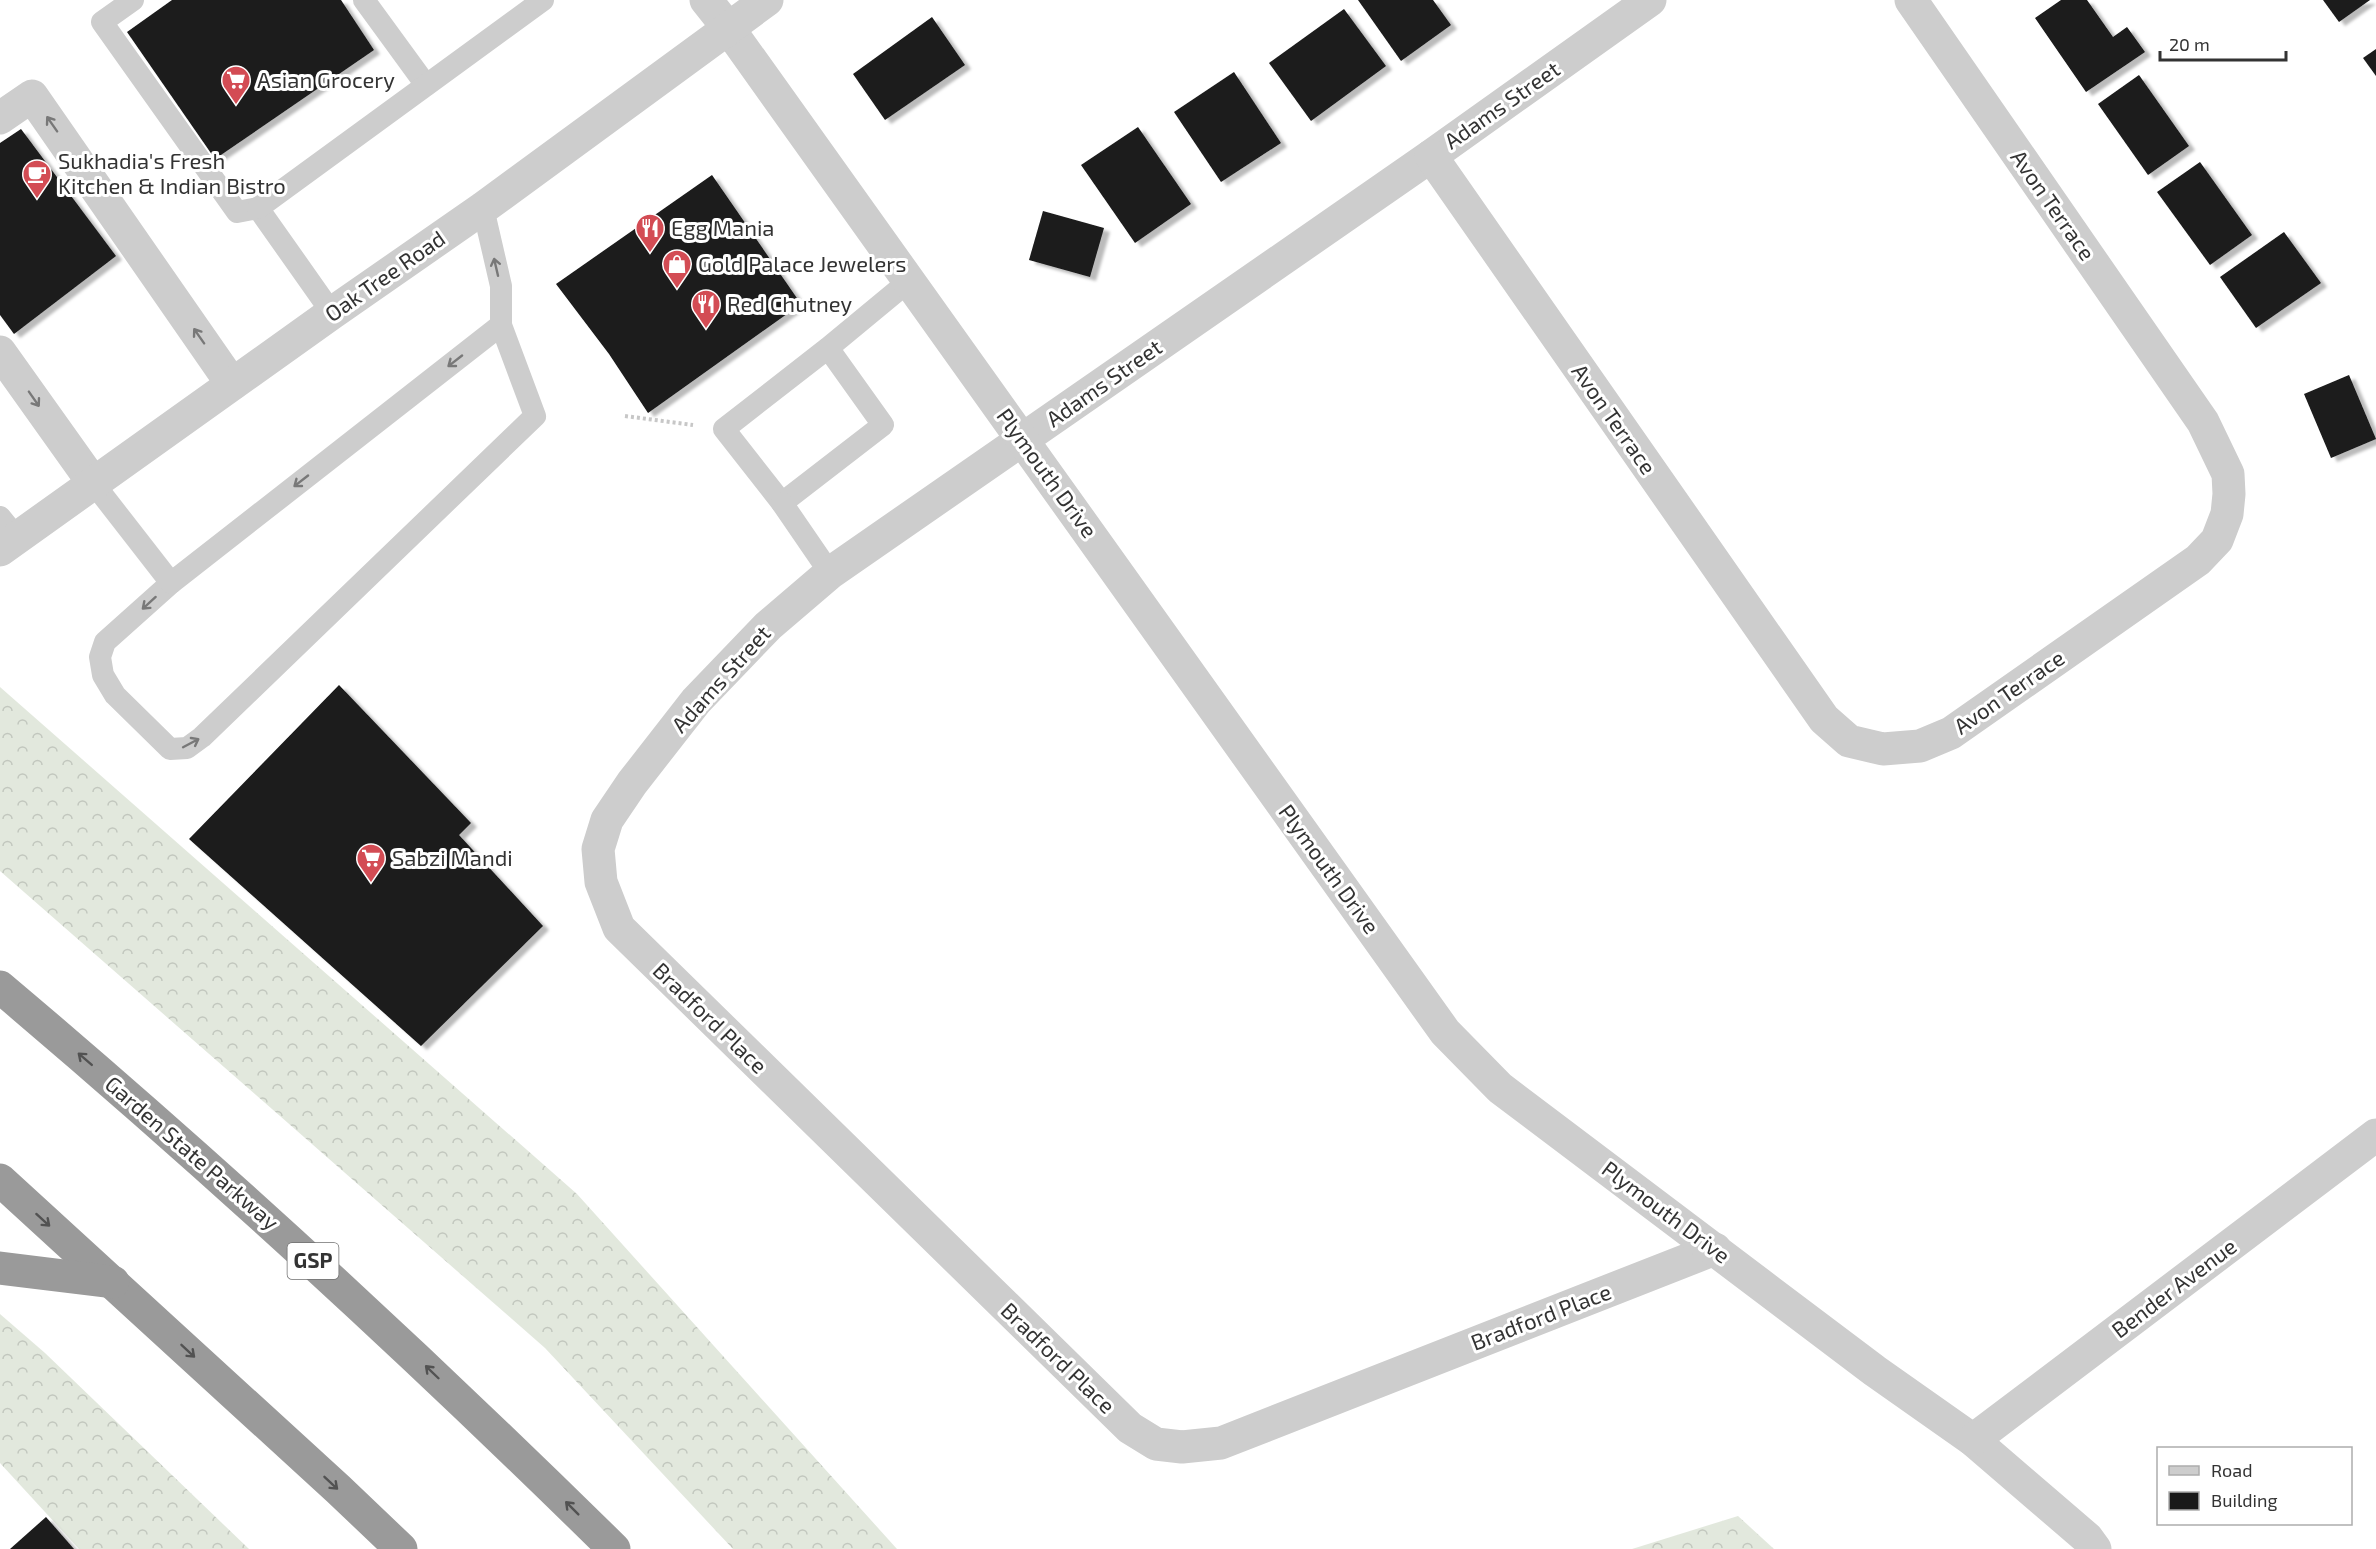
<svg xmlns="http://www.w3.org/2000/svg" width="2376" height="1549" viewBox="0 0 2376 1549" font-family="'Exo 2',sans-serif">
	<defs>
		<pattern id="forest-crowns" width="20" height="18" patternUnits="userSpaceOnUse" patternTransform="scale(1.5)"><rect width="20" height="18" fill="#e2e8dd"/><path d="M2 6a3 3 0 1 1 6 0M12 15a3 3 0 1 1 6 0" fill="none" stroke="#c2c7be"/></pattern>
		<filter id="shadow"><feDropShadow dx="6" dy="4" stdDeviation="1.5" flood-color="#0004"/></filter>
	</defs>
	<rect width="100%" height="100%" fill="#fff"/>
	<!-- forest -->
	<g fill="url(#forest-crowns)">
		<polygon points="0,687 577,1194 897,1549 733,1549 545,1348 0,871"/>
		<polygon points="0,1314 45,1353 249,1549 79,1549 0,1463"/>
		<polygon points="1738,1516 1774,1549 1632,1549"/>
	</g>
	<!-- building -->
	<g fill="#1a1a1a" filter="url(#shadow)">
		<polygon points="172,0 341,0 374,50 215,159 127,32"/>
		<polygon points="1358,0 1433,0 1451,25 1401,61"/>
		<polygon points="2061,0 2087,0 2113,37 2127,27 2145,52 2086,92 2035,18"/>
		<polygon points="2323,0 2370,0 2339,22"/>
		<polygon points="1344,9 1386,66 1311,121 1269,63"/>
		<polygon points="932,17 965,65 885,120 853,74"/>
		<polygon points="2376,49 2376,76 2363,58"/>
		<polygon points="1234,72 1281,143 1221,182 1174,112"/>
		<polygon points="2139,75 2189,146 2148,175 2098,104"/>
		<polygon points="1138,127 1191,204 1135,243 1081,165"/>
		<polygon points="21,129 116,256 14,334 0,315 0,143"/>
		<polygon points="2200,162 2252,235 2210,265 2157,192"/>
		<polygon points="712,175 801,304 648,413 609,354 556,284"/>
		<polygon points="1043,211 1104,228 1090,277 1029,260"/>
		<polygon points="2284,232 2321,283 2256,328 2220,277"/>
		<polygon points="2349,375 2376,439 2331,458 2304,394"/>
		<polygon points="339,685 471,823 459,835 543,926 421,1046 189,839"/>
		<polygon points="46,1517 74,1549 10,1549"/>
	</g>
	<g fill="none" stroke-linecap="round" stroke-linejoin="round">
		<!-- path -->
		<polyline stroke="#c7c7c7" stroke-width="4" stroke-dasharray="3 3" stroke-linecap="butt" points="625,416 693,425"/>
		<!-- service -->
		<g stroke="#cdcdcd" stroke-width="22">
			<polyline points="133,0 102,22 237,212 258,208 332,313"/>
			<polyline points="364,0 426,85"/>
			<polyline points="258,208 543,0"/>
			<polyline points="483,208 501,286 501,325 535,416 202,737 187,748 170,749 115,695 103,675 100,657 105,642 171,583 501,325"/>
			<polyline points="828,348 883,425 782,503 724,429 828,348 909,281"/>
			<polyline points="94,484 171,583"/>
			<polyline points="782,503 830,573"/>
			<polyline points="0,517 17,538"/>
		</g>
		<!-- minor -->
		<g stroke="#cdcdcd" stroke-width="33">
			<polyline points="1650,0 1431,156 830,573 768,626 696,701 632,783 607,820 598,849 601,882 619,928 1130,1428 1156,1444 1182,1447 1221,1443 1715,1249"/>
			<polyline points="729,29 1445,1032 1500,1088 1875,1371 1973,1440 2087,1538 2095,1549"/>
			<polyline points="0,118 32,96 232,384"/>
			<polyline points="1431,156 1824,719 1849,741 1883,749 1920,746 1951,733 2198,560 2217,540 2227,514 2229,494 2228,474 2203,422 1911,0"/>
			<polyline points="0,352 94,484"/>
			<polyline points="1973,1440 2376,1135"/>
		</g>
		<!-- tertiary -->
		<g stroke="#cdcdcd" stroke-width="33">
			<polyline points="706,0 729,29"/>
			<polyline points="0,550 332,313 483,208 767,0"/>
		</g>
		<!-- motorway -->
		<g stroke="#9a9a9a" stroke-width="33">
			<path d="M0,987c212,179 416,367 614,562"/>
			<polyline points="0,1180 338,1489 401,1549"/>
			<polyline points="0,1268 113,1282"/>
		</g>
	</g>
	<!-- one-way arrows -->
	<defs><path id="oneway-shaft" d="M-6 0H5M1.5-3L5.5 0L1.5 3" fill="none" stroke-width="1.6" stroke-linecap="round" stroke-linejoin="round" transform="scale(1.5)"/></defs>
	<g stroke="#787878">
		<use href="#oneway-shaft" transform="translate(52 124) rotate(-125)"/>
		<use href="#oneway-shaft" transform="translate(496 267) rotate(-103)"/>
		<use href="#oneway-shaft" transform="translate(199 336) rotate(-125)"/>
		<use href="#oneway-shaft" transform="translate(455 361) rotate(142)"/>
		<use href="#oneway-shaft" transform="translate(34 399) rotate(55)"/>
		<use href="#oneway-shaft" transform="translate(301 481) rotate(142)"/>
		<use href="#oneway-shaft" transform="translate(149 603) rotate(138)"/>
		<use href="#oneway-shaft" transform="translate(191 743) rotate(-28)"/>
	</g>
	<g stroke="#525252">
		<use href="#oneway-shaft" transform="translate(85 1059) rotate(-139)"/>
		<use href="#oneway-shaft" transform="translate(43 1220) rotate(42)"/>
		<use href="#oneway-shaft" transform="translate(188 1351) rotate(43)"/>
		<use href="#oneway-shaft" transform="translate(432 1372) rotate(-136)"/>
		<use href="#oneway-shaft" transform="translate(331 1483) rotate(43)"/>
		<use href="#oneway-shaft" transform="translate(572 1508) rotate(-135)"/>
	</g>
	<!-- icons -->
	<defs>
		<g id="supermarket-pin" transform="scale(1.5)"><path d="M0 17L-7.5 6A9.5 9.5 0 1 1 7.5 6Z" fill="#d34c54" stroke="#fff"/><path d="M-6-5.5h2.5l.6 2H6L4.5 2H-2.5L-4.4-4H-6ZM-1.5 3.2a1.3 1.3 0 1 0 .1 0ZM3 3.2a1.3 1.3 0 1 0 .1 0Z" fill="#fff"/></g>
		<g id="cafe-pin" transform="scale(1.5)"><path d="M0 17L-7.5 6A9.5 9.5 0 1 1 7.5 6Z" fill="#d34c54" stroke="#fff"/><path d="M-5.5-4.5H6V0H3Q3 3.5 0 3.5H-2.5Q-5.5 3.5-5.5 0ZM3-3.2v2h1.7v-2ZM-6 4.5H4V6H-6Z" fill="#fff"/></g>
		<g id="restaurant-pin" transform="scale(1.5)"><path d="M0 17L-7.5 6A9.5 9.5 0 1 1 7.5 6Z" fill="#d34c54" stroke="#fff"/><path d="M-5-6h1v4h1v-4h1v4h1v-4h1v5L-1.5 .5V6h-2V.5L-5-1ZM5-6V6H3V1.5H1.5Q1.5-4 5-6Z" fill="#fff"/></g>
		<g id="shop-pin" transform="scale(1.5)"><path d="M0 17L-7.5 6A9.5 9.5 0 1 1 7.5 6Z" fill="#d34c54" stroke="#fff"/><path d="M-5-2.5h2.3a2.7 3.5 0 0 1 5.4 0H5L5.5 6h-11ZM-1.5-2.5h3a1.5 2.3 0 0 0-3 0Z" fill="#fff"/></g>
	</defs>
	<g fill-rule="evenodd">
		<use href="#supermarket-pin" x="236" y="80"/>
		<use href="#cafe-pin" x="37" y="174"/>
		<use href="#restaurant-pin" x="650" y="228"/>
		<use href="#shop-pin" x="677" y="264"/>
		<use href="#restaurant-pin" x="706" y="304"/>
		<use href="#supermarket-pin" x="371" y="858"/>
	</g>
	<g text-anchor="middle" stroke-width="6" stroke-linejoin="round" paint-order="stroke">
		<!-- shield labels -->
		<rect fill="#fff" stroke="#707070" stroke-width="1.5" x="287.5" y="1243" width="51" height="36" rx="4.5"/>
		<g font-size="21" font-weight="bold" fill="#333">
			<text x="313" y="1268">GSP</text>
		</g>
		<!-- poi labels -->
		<g font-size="22" fill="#333" stroke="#fff" text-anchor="start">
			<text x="257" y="88">Asian Grocery</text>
			<text x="58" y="169">Sukhadia's Fresh<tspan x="58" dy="25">Kitchen &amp; Indian Bistro</tspan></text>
			<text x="671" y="236">Egg Mania</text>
			<text x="698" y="272">Gold Palace Jewelers</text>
			<text x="727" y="312">Red Chutney</text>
			<text x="392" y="866">Sabzi Mandi</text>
		</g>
		<!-- street labels -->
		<g font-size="22" fill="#333" stroke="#fff">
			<text transform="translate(1502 105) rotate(-35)" y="8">Adams Street</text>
			<text transform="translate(2053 205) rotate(55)" y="8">Avon Terrace</text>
			<text transform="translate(385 276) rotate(-35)" y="8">Oak Tree Road</text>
			<text transform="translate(1104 383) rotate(-35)" y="8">Adams Street</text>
			<text transform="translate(1614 419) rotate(55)" y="8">Avon Terrace</text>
			<text transform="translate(1047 473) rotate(54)" y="8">Plymouth Drive</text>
			<text transform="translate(721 679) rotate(-48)" y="8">Adams Street</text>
			<text transform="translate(2009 692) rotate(-35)" y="8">Avon Terrace</text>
			<text transform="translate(1329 869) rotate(54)" y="8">Plymouth Drive</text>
			<text transform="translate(710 1018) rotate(44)" y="8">Bradford Place</text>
			<text transform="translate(192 1153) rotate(41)" y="8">Garden State Parkway</text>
			<text transform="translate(1666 1212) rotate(37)" y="8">Plymouth Drive</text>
			<text transform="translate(2174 1288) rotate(-37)" y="8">Bender Avenue</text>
			<text transform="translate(1541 1317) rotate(-21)" y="8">Bradford Place</text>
			<text transform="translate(1058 1358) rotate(44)" y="8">Bradford Place</text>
		</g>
	</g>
	<!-- legend -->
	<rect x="2157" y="1447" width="195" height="78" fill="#ffffff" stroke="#adadad" stroke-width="1.5"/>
	<rect x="2169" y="1466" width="30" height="9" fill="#cdcdcd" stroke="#adadad" stroke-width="1.5"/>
	<text x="2211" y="1477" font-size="18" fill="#333333">Road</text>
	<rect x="2169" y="1492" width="30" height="18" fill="#1a1a1a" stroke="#adadad" stroke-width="1.5"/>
	<text x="2211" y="1507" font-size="18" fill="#333333">Building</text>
	<!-- scale -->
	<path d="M2160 51v9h126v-9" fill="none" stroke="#333333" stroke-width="3"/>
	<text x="2169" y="51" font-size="18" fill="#333333" stroke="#ffffff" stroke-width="4.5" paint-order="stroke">20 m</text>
</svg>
